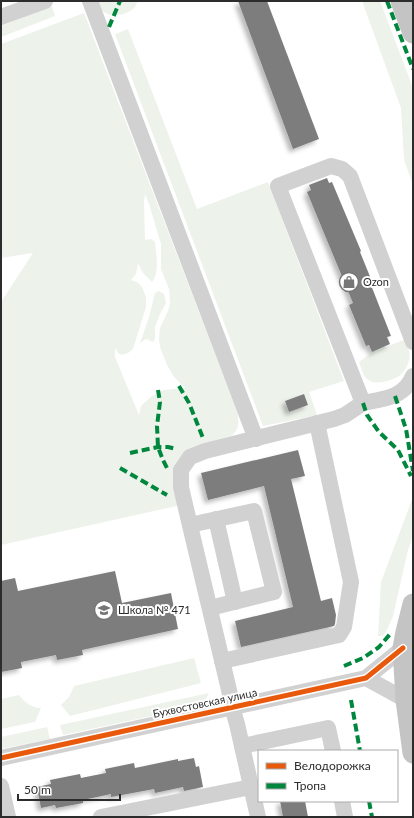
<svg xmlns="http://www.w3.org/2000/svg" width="414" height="818" viewBox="0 0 414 818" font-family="Lato,sans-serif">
	<defs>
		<filter id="shadow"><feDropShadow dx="-3.5" dy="3.5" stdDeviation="2" flood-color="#0004"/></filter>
	</defs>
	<rect width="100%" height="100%" fill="#fff"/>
	<!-- green -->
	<g fill="#edf3eb" fill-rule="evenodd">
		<path d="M97,1h40c0,2 -1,5 -2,6 -6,7 -23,12 -31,5 -4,-2 -5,-7 -7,-11z"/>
		<polygon points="362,1 380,1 413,88 413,185 404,160 401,108"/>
		<polygon points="52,6 55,16 1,37 1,26"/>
		<path d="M84,13l153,398c2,10 3,18 -6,25l-30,8 -13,5 -7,56 -180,40v-243l32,-49 -32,5v-214zM145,194l4,10 12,40v25l8,20 1,14 -2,8 -8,17 -1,11 1,8 7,18 7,12 11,11 -22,2 -11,6 -11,10 -2,9 -24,-58v-9l3,5 4,2 6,-2 5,-4 13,-42v-10l-4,-10 -5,-5 -6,-2 5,-6 2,-11 5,10 9,9c8,-8 4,-29 3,-40l-4,-3 -6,1 -1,-39z"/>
		<path d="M128,29l69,180 71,-27 76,199 -35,11 8,23 -54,11 -148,-392zM304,394l4,11 -19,7 -4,-11z"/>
		<polygon points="159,291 164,294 166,303 160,314 155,327 155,339 153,342 146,339 140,343 149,317 155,293"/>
		<path d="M406,339c2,7 5,14 3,21 -1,6 -5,12 -10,16 -8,5 -25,10 -32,3 -4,-3 -6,-12 -8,-17l14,-10z"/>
		<polygon points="413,497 413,536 408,550 393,616 387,630 383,636 378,636 381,582"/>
		<polygon points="194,658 201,683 70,716 61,705 69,697 74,686"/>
		<polygon points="209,693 203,705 63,735 60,725"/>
		<path d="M19,695c5,7 13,13 22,13l-6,14 -34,7v-30z"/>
		<polygon points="47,727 50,739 1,749 1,737"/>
	</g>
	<!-- building -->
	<g fill="#7d7d7d" filter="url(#shadow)">
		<polygon points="238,1 267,1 319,139 293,149"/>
		<polygon points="327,178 329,183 332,182 361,251 360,252 371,279 369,280 391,336 387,337 390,344 372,352 369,345 366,346 349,305 353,303 307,192 311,190 309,185"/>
		<polygon points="304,394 308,405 289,412 285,401"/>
		<polygon points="298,450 305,476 291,479 321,601 332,598 336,615 335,624 334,626 241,647 235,621 293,607 264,486 208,500 201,473"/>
		<polygon points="115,571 122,603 171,593 178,629 82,650 83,655 57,660 56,655 21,662 22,668 1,672 1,581 15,578 18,591"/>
		<polygon points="194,758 196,767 199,766 203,787 184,791 183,787 155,793 154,789 111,797 111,794 83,800 83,803 67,806 56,808 55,805 41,808 37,787 51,784 50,780 80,774 81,778 106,773 105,769 134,763 135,768 178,759 178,761"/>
		<polygon points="280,801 305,801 308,817 283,817"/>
	</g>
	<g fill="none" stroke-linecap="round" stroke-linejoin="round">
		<!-- minor -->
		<g stroke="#d1d1d1" stroke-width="16">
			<polyline points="90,1 256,439"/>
			<polyline points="1,17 45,1"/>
			<path d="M363,403c20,-4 41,-5 50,-27"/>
			<polyline points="216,519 235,602"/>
			<polyline points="190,525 254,511 274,592 210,608"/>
			<polyline points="222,661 339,635 344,627 351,582 317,423"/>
			<polyline points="366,678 406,700"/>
			<polyline points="242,746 328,728 333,751"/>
			<polyline points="1,758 366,678 403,648"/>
			<polyline points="1,786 8,817"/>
			<polyline points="342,801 345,817"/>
			<polyline points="101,817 251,787"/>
			<polyline points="258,817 237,724 232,707 229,690 183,496 181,487 181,470 190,457 205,451 334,419 345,415 363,403 278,186 331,166 342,169 350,176 413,342"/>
		</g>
		<!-- major -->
		<g stroke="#c4c4c4" stroke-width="21">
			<polyline points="401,1 413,33"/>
			<polyline points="413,604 406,632 403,648 406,700 413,753"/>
		</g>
		<!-- quiet -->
		<g stroke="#00873e" stroke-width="4" stroke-dasharray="8 4" stroke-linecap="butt">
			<polyline points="387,1 413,69"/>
			<polyline points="109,27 120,1"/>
			<polyline points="412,340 413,340"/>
			<polyline points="179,386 189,403 203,438"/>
			<polyline points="158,390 160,402 157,426 158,447 163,460 167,468"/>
			<polyline points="395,396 406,429 413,471"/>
			<polyline points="363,403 367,415 379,432 398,450 411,476"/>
			<polyline points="130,453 158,447 168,447 176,449"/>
			<polyline points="120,468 167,495"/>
			<polyline points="344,666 363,658 379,647 391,633"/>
			<polyline points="351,700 360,751"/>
			<polyline points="369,801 372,817"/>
		</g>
		<!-- cycleway casing -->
		<g stroke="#fff" stroke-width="8">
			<polyline id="cycleway" points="1,758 366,678 403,648"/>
		</g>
		<!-- cycleway -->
		<use href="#cycleway" stroke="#e8590c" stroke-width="5"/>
	</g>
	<!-- icons -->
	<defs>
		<g id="shop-ring" transform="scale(1)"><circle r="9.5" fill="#fff" stroke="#767676" stroke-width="1.5"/><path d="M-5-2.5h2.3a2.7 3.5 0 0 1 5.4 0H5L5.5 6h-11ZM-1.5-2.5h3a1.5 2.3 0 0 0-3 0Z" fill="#767676"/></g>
		<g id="school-ring" transform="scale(1)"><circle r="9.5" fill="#fff" stroke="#767676" stroke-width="1.5"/><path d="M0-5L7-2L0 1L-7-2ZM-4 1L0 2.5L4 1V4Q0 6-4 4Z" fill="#767676"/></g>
	</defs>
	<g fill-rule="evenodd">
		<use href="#shop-ring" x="349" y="282"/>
		<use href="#school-ring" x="104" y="610"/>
	</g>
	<g text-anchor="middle" stroke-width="4" stroke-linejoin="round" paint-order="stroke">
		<!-- poi labels -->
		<g font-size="11" fill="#2c2c2c" stroke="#fff" text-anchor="start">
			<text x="363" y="286">Ozon</text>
			<text x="118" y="614">Школа № 471</text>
		</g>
		<!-- street labels -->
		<g font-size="11" fill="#2c2c2c" stroke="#fff">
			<text transform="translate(205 703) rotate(-12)" y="4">Бухвостовская улица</text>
		</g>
	</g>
	<!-- border -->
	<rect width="414" height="818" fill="none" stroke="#2c2c2c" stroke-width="4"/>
	<!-- legend -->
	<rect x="258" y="750" width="140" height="52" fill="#ffffff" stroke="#ababab"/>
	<rect x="266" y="763" width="20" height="6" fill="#e8590c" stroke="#ababab"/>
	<text x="294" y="770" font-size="12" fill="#2c2c2c">Велодорожка</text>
	<rect x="266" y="783" width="20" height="6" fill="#00873e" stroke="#ababab"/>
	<text x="294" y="790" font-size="12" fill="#2c2c2c">Тропа</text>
	<!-- scale -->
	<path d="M18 794v6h102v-6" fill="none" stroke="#2c2c2c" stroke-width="2"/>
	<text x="24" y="794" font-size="12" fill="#2c2c2c" stroke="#ffffff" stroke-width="3" paint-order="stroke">50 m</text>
</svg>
